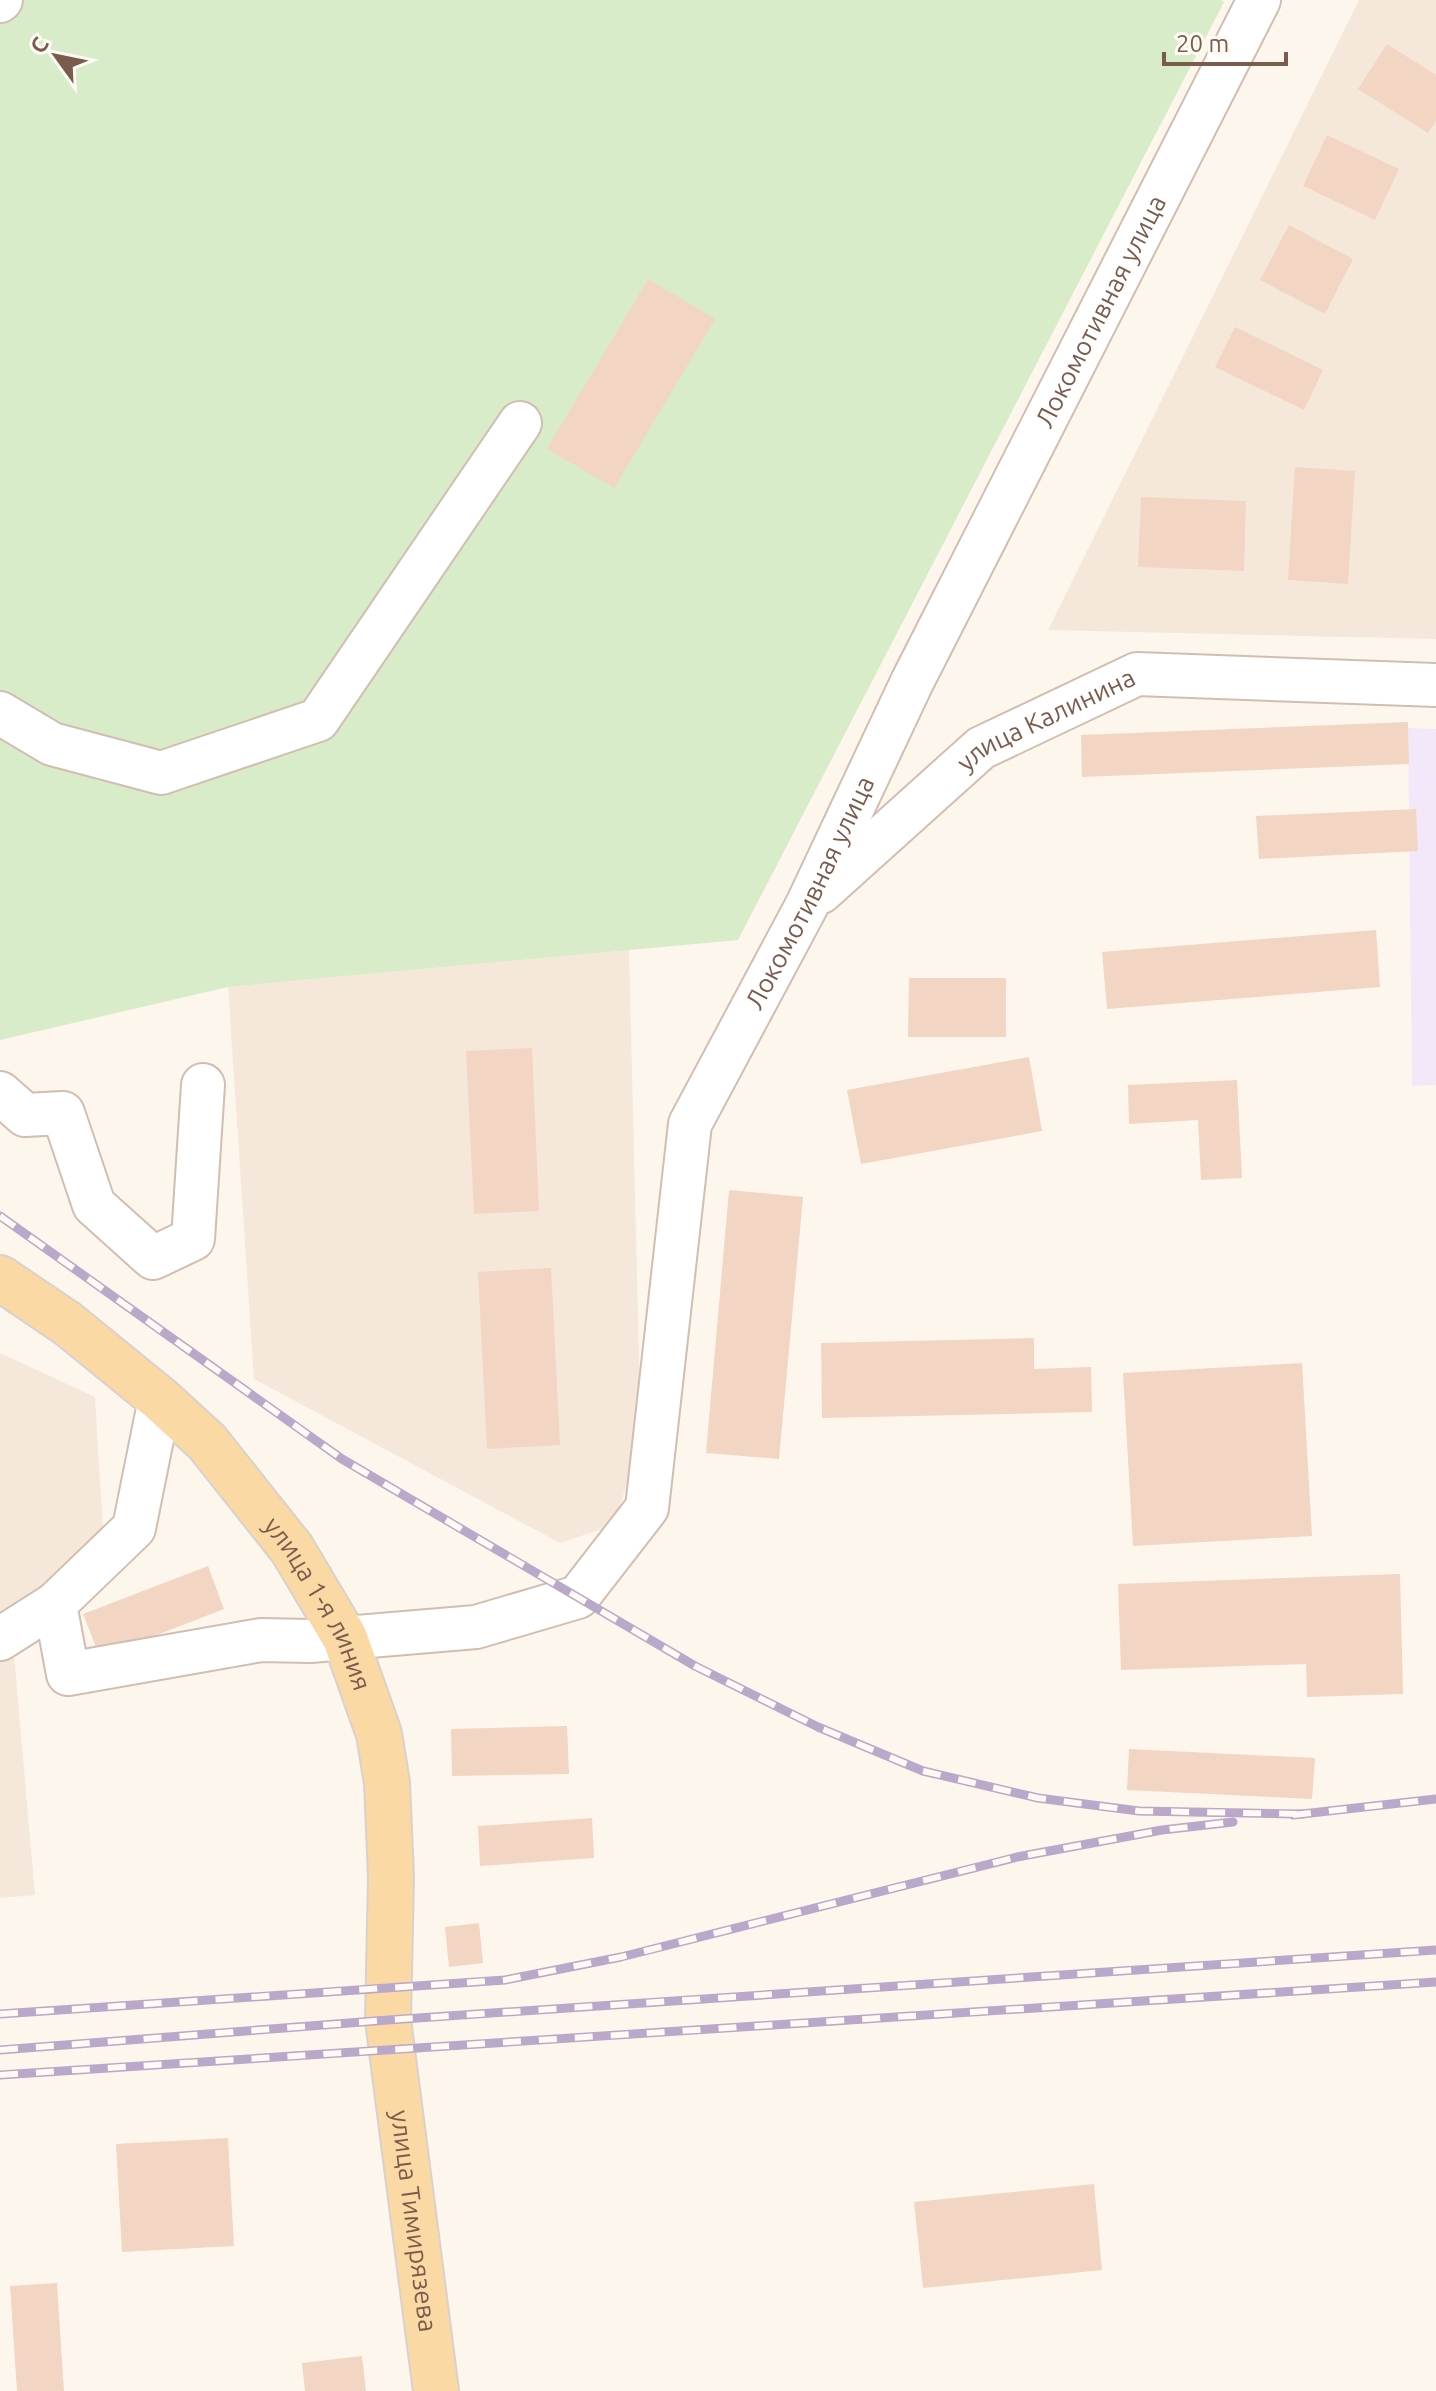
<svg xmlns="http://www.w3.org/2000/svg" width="1436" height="2391" viewBox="0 0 1436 2391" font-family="Ubuntu,sans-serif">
	<rect width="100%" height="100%" fill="#fdf6ec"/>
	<!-- residential -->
	<g fill="#f5e8da">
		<polygon points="1359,0 1436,0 1436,639 1048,630"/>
		<polygon points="629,950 641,1438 614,1525 560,1543 254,1379 228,987"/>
		<polygon points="0,1353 95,1397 104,1544 10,1609 35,1895 0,1898"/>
	</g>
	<!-- education -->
	<polygon fill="#f3e8fa" points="1408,728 1436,729 1436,1085 1412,1086"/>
	<!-- green -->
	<polygon fill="#d8ecc9" points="0,0 1221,0 1224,2 738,940 228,987 0,1040"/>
	<!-- building -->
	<g fill="#f3d5c3">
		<polygon points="1387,44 1436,75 1436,121 1428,133 1358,89"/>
		<polygon points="1327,135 1399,169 1375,220 1303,186"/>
		<polygon points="1289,225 1353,259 1325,314 1260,280"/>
		<polygon points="648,279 715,319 614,488 547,449"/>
		<polygon points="1235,327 1323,370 1304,410 1215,367"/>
		<polygon points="1295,467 1355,471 1348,584 1288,580"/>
		<polygon points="1141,497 1246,501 1244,571 1138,567"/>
		<polygon points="1408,722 1409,764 1082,777 1081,735"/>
		<polygon points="1416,809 1418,851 1259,859 1256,816"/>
		<polygon points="1376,930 1380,987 1107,1009 1102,952"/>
		<polygon points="909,978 1006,978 1006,1037 908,1037"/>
		<polygon points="532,1048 539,1211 474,1214 466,1051"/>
		<polygon points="1029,1057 1042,1131 861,1164 847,1090"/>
		<polygon points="1237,1080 1242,1178 1201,1180 1198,1120 1129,1124 1128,1085"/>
		<polygon points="729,1190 803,1197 779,1459 706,1453"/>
		<polygon points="551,1268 560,1445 487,1449 478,1272"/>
		<polygon points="1034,1338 1034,1369 1091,1367 1092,1412 822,1418 821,1343"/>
		<polygon points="1302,1363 1312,1536 1133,1546 1123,1373"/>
		<polygon points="208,1566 224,1609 100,1657 83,1614"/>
		<polygon points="1400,1574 1403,1694 1307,1697 1306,1664 1121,1670 1118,1584"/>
		<polygon points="567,1726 569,1774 452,1776 451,1729"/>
		<polygon points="1129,1749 1315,1758 1312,1799 1127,1790"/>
		<polygon points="592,1818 594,1858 480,1866 478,1826"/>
		<polygon points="479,1923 483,1963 449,1967 445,1927"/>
		<polygon points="228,2138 234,2246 122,2252 116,2144"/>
		<polygon points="1094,2184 1102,2270 923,2288 914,2202"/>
		<polygon points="57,2283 64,2391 17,2391 10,2286"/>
		<polygon points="362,2356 366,2391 305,2391 302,2363"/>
	</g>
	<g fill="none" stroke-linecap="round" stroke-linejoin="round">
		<!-- minor casing -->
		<g stroke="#d1beb0" stroke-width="46">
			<g id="minor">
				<polyline points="0,1 1,0"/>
				<polyline points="0,713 52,744 161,773 318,720 520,423"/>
				<path id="s1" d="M821,892l160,-144 156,-74 299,11"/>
				<polyline points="0,1093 25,1115 63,1113 94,1205 153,1258 193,1239 203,1085"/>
				<path id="s2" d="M160,1399l-26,129 -79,76 13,70 193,-34 49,1 166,-14 102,-30 69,-89 43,-384 117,-219 105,-223 347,-682"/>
				<polyline points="0,1639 55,1604"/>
			</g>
		</g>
		<!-- major casing -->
		<g stroke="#dad1cd" stroke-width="48">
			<g id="major">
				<path id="s3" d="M0,1278l68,46 92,75 47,43 85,107 53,89 34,96 8,49 4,94 -3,143 48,371"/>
			</g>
		</g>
		<!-- minor -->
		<use href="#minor" stroke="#fff" stroke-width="42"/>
		<!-- major -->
		<use href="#major" stroke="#fbd9a5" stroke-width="44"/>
		<!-- rail casing -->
		<g stroke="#b9a8c9" stroke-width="9">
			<g id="rail">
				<polyline points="0,1216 342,1459 695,1666 818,1727 923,1771 1038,1798 1139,1811 1303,1814"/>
				<polyline points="1293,1815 1436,1799"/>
				<polyline points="0,2014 505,1980 621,1957 1017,1857 1162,1830 1233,1822"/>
				<polyline points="0,2050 388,2020 1436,1950"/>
				<polyline points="0,2075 1436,1982"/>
			</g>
		</g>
		<!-- rail -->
		<use href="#rail" stroke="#fffaf3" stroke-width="6" stroke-dasharray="18" stroke-linecap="butt"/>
	</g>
	<g text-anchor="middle" stroke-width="6" stroke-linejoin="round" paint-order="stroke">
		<!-- street labels -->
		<g font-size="26" fill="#7a5c4d" stroke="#fffaf3">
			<text dy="9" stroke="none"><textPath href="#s2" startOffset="2240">Локомотивная улица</textPath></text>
			<text dy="9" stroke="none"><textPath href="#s1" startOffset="286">улица Калинина</textPath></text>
			<text dy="9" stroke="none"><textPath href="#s2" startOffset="1590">Локомотивная улица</textPath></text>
			<text dy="9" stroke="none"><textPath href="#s3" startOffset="462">улица 1-я линия</textPath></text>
			<text dy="9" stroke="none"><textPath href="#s3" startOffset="1096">улица Тимирязева</textPath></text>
		</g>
	</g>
	<!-- north arrow -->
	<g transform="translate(56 56) rotate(303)" stroke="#fffaf3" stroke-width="6" paint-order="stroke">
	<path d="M0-6L14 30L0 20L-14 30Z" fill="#7a5c4d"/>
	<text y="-12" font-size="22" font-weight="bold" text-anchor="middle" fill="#7a5c4d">С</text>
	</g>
	<!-- scale -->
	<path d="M1164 52v12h122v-12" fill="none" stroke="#7a5c4d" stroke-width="4"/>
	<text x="1176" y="52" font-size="24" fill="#7a5c4d" stroke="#fffaf3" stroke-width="6" paint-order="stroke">20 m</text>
</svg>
